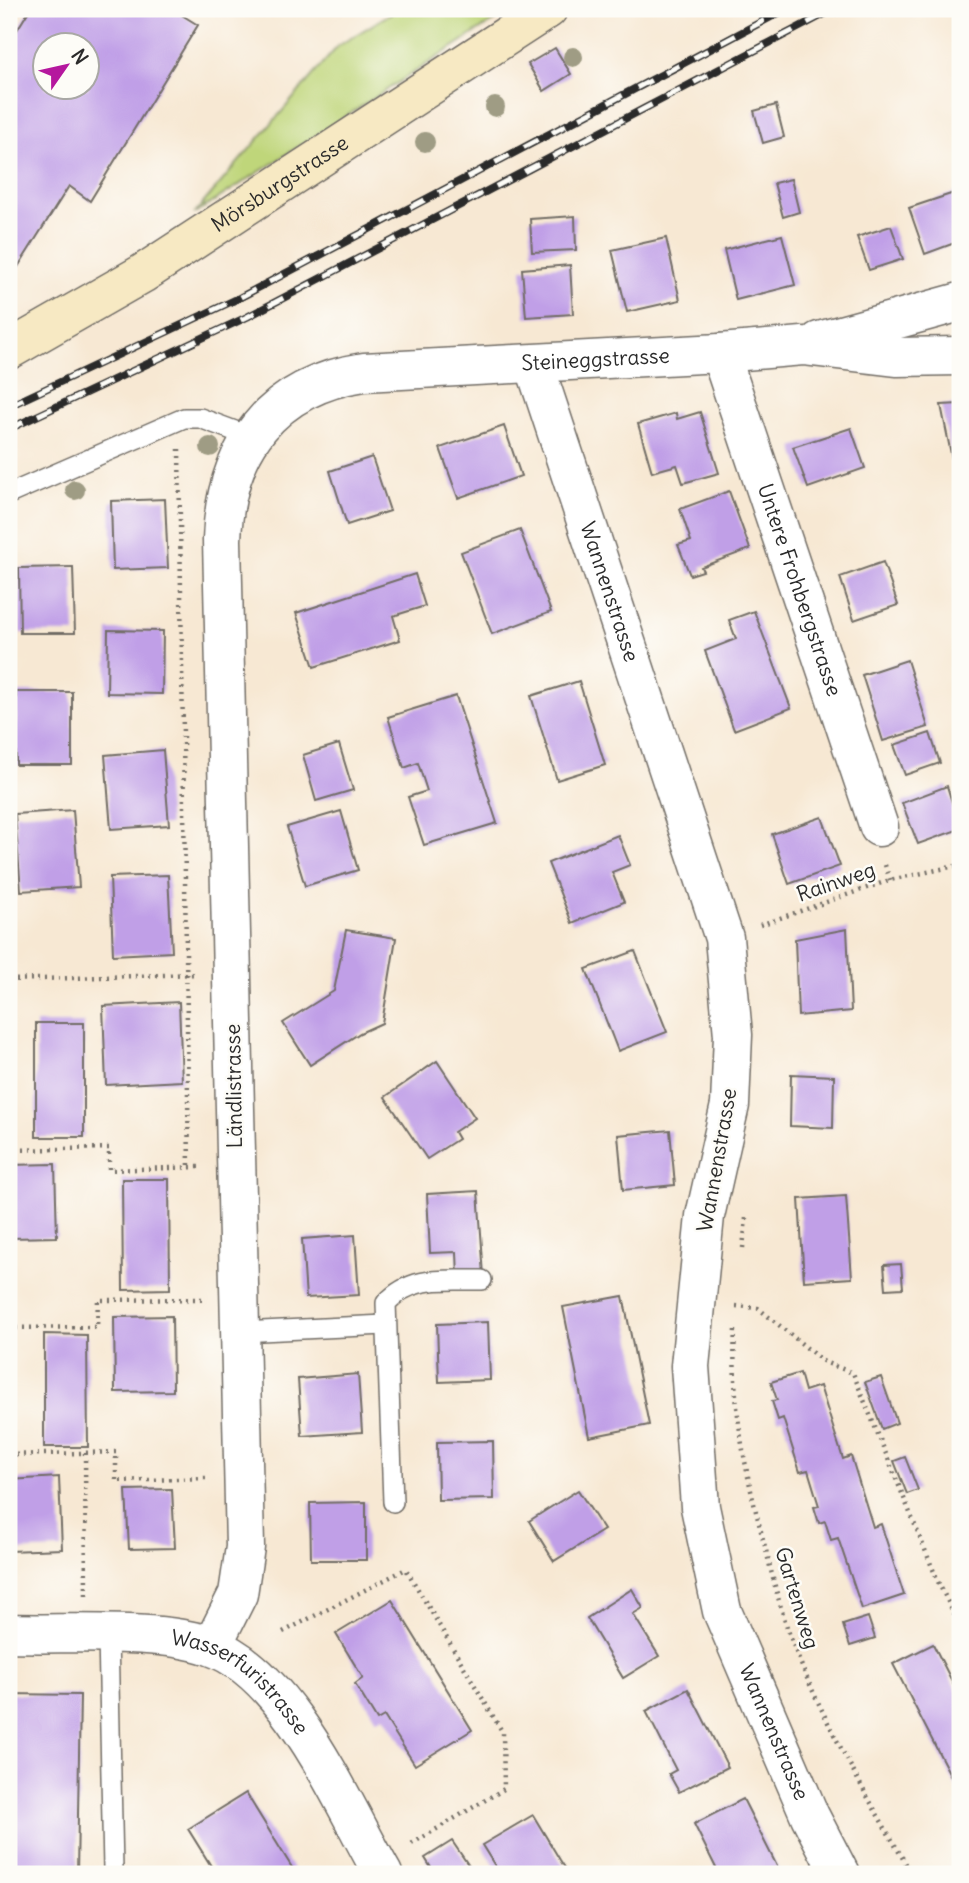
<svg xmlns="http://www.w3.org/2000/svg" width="969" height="1883" viewBox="0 0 969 1883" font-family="Delius,sans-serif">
	<rect width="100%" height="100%" fill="#fdfcf7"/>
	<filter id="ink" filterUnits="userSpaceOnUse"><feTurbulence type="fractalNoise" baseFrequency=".0143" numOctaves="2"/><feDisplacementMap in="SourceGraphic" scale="14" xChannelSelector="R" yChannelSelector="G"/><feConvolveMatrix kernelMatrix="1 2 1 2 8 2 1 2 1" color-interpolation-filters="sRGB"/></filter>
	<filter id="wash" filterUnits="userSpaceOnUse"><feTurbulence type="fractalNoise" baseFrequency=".00686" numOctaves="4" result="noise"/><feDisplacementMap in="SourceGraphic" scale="28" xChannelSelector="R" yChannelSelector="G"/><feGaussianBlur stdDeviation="1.57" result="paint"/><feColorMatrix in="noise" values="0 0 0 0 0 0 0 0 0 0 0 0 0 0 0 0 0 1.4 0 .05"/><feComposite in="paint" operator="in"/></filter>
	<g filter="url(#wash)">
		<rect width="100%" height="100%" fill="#f7e8d3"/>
		<!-- green -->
		<polygon fill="#bfd67a" stroke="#758052" stroke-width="2" points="398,9 512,9 194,214 338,46"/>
		<g id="blocks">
			<!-- building -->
			<g fill="#c09fe7" fill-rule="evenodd">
				<path d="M30,9h142l26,16 -108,176 -21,-15 -60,95v-238zM46,46h42v42h-42z"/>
				<polygon points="555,48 571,74 544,91 528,64"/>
				<polygon points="776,105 784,137 763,143 754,111"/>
				<polygon points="791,179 799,212 783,217 774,183"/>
				<polygon points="960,191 960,241 925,254 909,208"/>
				<polygon points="575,216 576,250 532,252 530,219"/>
				<polygon points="891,226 903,259 869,270 857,237"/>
				<polygon points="782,235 795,285 736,300 724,250"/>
				<polygon points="666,238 680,300 627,312 612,250"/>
				<polygon points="570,265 573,314 526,317 522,269"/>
				<polygon points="960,404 960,462 953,464 941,405"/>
				<polygon points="700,412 719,473 683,483 677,465 652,472 638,424 676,413 677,419"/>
				<polygon points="504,426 521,476 458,498 440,448"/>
				<polygon points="851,428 865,468 808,488 793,447"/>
				<polygon points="372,457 390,511 347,525 330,471"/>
				<polygon points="729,491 750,549 701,567 703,571 690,575 678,545 691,541 680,509"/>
				<polygon points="165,499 168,568 113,570 111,501"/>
				<polygon points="520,530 551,612 492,634 461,552"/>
				<polygon points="883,562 898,605 854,620 840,577"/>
				<polygon points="73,567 75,633 20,633 19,568"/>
				<polygon points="415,574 425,606 393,616 400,640 314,667 296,613"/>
				<polygon points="754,611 791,708 734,730 705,651 736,639 729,620"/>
				<polygon points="108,630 163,631 162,694 107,693"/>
				<polygon points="907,660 928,727 883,741 862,675"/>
				<polygon points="579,681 605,765 557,780 531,696"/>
				<rect x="16" y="692" width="56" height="73"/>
				<polygon points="456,696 497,823 424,845 408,797 427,791 418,763 404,768 388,717"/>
				<polygon points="930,733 940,763 905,775 894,745"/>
				<polygon points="339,744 353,790 316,801 303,755"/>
				<polygon points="163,750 169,825 111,829 105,755"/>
				<polygon points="947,786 960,829 918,844 902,803"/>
				<polygon points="73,810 79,887 21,891 15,814"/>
				<polygon points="341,811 358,870 305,886 287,827"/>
				<polygon points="822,817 840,866 789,884 772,834"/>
				<polygon points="618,835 630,865 612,872 624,902 572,923 548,863"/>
				<polygon points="168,875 172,952 113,955 110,877"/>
				<polygon points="847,929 851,1011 798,1016 795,939"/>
				<polygon points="346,930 396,938 382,1023 360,1033 310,1065 283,1023 334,991"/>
				<polygon points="635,951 667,1032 618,1051 586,969"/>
				<polygon points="179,1002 182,1081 106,1085 103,1006"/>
				<rect x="36" y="1023" width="48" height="114"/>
				<polygon points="437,1061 475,1118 454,1132 458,1139 427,1159 385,1097"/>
				<polygon points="791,1074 834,1076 833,1128 790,1126"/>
				<polygon points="670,1130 675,1185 623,1190 618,1135"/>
				<polygon points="55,1164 57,1237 9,1238 9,1165"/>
				<polygon points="122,1179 169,1179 170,1289 123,1290"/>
				<polygon points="478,1191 484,1276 458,1277 457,1252 430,1253 427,1194"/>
				<polygon points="846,1196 852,1278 804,1281 799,1199"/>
				<polygon points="355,1235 359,1295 306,1298 302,1239"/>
				<polygon points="901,1264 903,1288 886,1289 884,1265"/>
				<polygon points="623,1296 649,1425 589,1437 563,1307"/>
				<polygon points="172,1316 173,1391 115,1392 114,1317"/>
				<polygon points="488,1322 490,1380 439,1382 437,1324"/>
				<polygon points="44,1334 87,1335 88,1447 44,1447"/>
				<polygon points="800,1373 805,1391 820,1386 843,1459 851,1456 873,1527 881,1524 904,1595 862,1609 838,1538 831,1540 825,1521 819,1523 814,1507 819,1506 808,1470 800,1472 783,1418 778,1420 772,1401 777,1400 771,1382"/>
				<polygon points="358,1374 362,1432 302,1436 298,1379"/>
				<polygon points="881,1377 897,1423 882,1429 865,1382"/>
				<polygon points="493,1441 494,1499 438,1500 437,1442"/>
				<polygon points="905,1457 918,1490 907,1494 894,1461"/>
				<polygon points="59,1477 62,1549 9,1551 9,1480"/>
				<polygon points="172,1489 175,1548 129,1549 126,1490"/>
				<polygon points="578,1490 604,1530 554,1561 529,1521"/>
				<polygon points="366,1502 366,1560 311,1560 310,1503"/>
				<polygon points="632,1589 643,1608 633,1614 659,1656 623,1678 587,1618"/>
				<polygon points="392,1600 472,1730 415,1765 384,1716 377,1720 355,1684 363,1678 336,1634"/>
				<polygon points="868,1617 875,1638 850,1646 843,1625"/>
				<polygon points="933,1644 960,1697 960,1794 893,1664"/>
				<polygon points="688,1689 728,1767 679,1792 669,1774 676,1770 646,1711"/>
				<polygon points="9,1694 80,1695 77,1874 9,1874"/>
				<polygon points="246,1793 296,1874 216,1874 188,1829"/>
				<polygon points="743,1799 780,1872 776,1874 719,1874 694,1824"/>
				<polygon points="533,1815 560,1860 569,1874 500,1874 482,1845"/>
				<polygon points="452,1841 469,1866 457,1874 435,1874 425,1858"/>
			</g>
		</g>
	</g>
	<g filter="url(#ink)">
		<use href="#blocks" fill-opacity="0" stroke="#726d66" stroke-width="2"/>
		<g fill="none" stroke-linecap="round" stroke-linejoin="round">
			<!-- lane casing -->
			<g stroke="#726d66" stroke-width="22">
				<g id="lane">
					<polyline points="9,494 184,418 200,418 251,437"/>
					<polyline points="239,1332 385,1325"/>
					<path d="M393,1502l-7,-199c27,-29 59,-22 96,-23"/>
					<polyline points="108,1636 113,1869"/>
				</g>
			</g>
			<!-- street casing -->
			<g stroke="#726d66" stroke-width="41">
				<g id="street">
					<polyline points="819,341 960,302"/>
					<path id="s1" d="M720,353l159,474"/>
					<path id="s2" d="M534,364l190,574 9,97 -3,70 -25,111 -15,150 10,141 22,104 88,205 30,58"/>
					<path id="s3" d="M9,1633c56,2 150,-5 201,13 79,27 133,159 173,228"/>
					<path id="s4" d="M212,1646l26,-52 7,-47 -23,-1007c3,-91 49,-154 142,-168l356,-19 83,-7 93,11 64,-1"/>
				</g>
			</g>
			<!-- secondary casing -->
			<g stroke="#726d66" stroke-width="41">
				<g id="secondary">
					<path id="s5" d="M9,350l133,-76 406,-265"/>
				</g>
			</g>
			<!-- path -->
			<g stroke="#726d66" stroke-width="4.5" stroke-dasharray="2 5" stroke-linecap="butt">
				<polyline points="179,449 189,1168"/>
				<polyline points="885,865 890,880"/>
				<polyline points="760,925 890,880 960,865"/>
				<polyline points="9,980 197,974"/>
				<polyline points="9,1150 109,1148 109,1170 199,1167"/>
				<polyline points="743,1248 746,1218"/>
				<polyline points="736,1306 758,1308 824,1362 853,1373 939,1584 960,1626"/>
				<polyline points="9,1328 97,1327 98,1300 202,1299"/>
				<path d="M735,1330c-4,76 11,147 31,220 9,38 19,76 34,112 31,73 72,144 112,212"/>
				<polyline points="85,1453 86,1596"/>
				<polyline points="9,1455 116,1452 116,1481 207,1478"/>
				<polyline points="283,1632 406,1569 503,1733 504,1789 408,1846"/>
			</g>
			<!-- lane -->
			<use href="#lane" stroke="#fff" stroke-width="19"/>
			<!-- street -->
			<use href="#street" stroke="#fff" stroke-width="38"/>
			<!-- secondary -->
			<use href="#secondary" stroke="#f7e9c3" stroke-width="38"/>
			<!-- rail casing -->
			<g stroke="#2b2b2b" stroke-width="8">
				<g id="rail">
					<polyline points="9,406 239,298 786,9"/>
					<polyline points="9,429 247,317 834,9"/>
				</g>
			</g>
			<!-- rail -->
			<use href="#rail" stroke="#fdfcf7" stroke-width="5" stroke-dasharray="16" stroke-linecap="butt"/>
		</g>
		<!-- trees -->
		<g fill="#9f9c84">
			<circle cx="573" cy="57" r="10"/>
			<circle cx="495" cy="107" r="10"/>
			<circle cx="425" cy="142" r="10"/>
			<circle cx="210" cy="447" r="10"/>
			<circle cx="75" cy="490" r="10"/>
		</g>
	</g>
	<g text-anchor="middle" stroke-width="5" stroke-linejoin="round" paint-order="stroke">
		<!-- street labels -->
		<g font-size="21" fill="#2b2b2b" stroke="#fdfcf7">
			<text dy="7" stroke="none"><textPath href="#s5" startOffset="318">Mörsburgstrasse</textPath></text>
			<text dy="7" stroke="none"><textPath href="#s4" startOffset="1587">Steineggstrasse</textPath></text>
			<text dy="7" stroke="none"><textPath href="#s1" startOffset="250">Untere Frohbergstrasse</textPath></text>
			<text dy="7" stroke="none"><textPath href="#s2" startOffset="240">Wannenstrasse</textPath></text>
			<text transform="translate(836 882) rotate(-19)" y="7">Rainweg</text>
			<text transform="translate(234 1086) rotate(-91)" y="7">Ländlistrasse</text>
			<text transform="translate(717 1160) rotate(-80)" y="7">Wannenstrasse</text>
			<text transform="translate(797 1598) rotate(73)" y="7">Gartenweg</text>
			<text dy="7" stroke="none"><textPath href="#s3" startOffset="247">Wasserfuristrasse</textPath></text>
			<text dy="7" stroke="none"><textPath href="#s2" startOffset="1416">Wannenstrasse</textPath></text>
		</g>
	</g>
	<!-- margin -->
	<rect width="969" height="1883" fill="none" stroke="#fdfcf7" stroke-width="35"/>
	<!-- north arrow -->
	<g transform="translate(66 66) rotate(56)"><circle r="33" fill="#fdfcf7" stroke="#a9a8a5" stroke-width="2"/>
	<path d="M0-5L12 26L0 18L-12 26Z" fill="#b5179e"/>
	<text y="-10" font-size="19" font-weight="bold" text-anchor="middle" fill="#2b2b2b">N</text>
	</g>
</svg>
